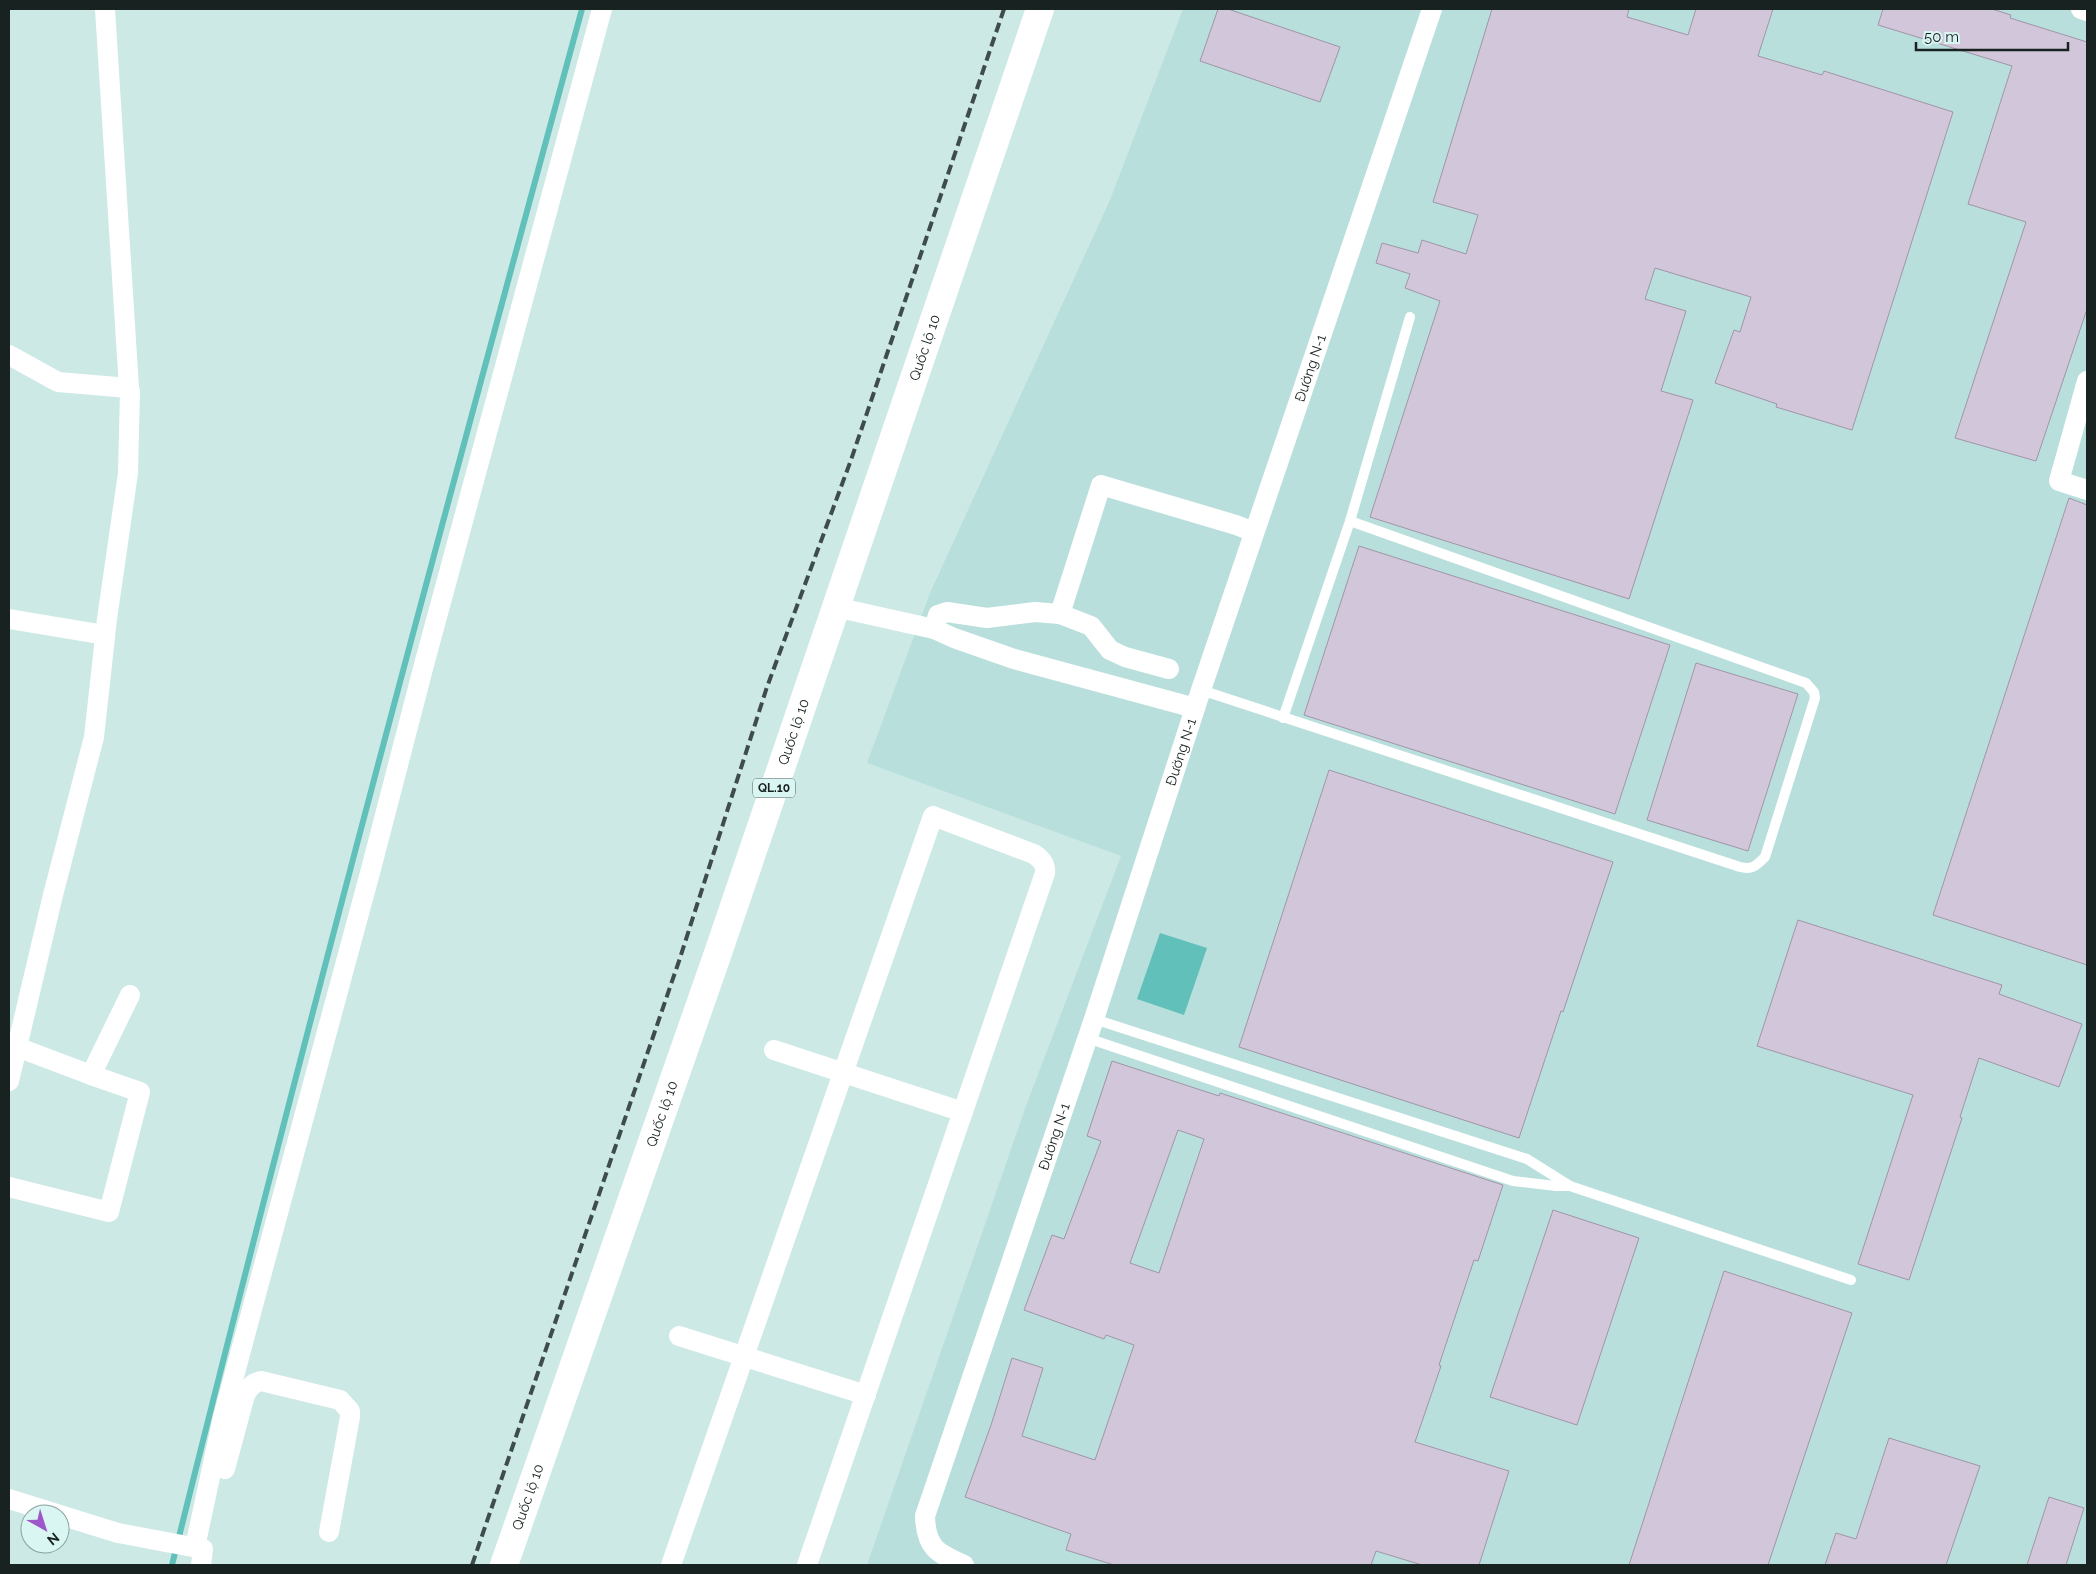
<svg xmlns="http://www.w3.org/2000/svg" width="2096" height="1574" viewBox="0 0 2096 1574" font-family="Raleway,sans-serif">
	<rect width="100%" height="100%" fill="#cce9e6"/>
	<!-- built -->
	<polygon fill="#b9dfdc" points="1183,9 2087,9 2087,1565 867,1565 1026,1106 1121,856 867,763 930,593 1110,200"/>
	<!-- water -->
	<polygon fill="#61c0b9" points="1160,933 1207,948 1184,1015 1137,999"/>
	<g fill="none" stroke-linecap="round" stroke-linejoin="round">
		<!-- stream -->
		<path stroke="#61c0b9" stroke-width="6" d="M172,1565c129,-521 269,-1039 410,-1556"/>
	</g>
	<!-- building -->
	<g fill="#d1c6da" stroke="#a095a8" fill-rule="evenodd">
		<polygon points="1218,9 1228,9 1340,47 1320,102 1200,61"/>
		<polygon points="1492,9 1629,9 1627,17 1688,35 1696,9 1773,9 1758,56 1822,75 1824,71 1953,112 1852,430 1776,407 1777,404 1715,383 1734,330 1740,332 1751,297 1655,268 1645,299 1686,311 1661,391 1693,400 1629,599 1370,517 1440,301 1405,288 1410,274 1376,263 1382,243 1418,253 1422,240 1466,254 1478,215 1433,202"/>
		<polygon points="1883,9 1992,9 2011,15 2010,18 2087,42 2087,309 2036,461 1955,438 2026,222 1968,204 2012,66 1878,25"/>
		<polygon points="2069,498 2087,505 2087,965 1933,915"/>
		<polygon points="1359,546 1670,645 1615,814 1304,715"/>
		<polygon points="1696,663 1798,694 1748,851 1647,820"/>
		<polygon points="1329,770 1613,862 1563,1012 1561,1011 1519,1138 1239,1047"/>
		<polygon points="1798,920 2002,985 1999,994 2082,1024 2059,1087 1979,1058 1960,1117 1962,1118 1909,1280 1858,1264 1913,1095 1757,1046"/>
		<path d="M1112,1061l107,35 1,-3 283,92 -25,76 -4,-1 -35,105 2,1 -26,76 94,29 -30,94h-57l-46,-14 -5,14h-257l-48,-15 5,-16 -106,-37 26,-72 21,-67 31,10 -21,68 73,24 39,-115 -28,-10 -2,4 -80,-29 28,-75 12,4 37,-98 -14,-5zM1178,1130l26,9 -45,134 -29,-10z"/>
		<polygon points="1553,1210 1639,1238 1577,1425 1490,1397"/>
		<polygon points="1724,1271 1852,1313 1768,1565 1629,1565"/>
		<polygon points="1889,1438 1980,1466 1946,1565 1825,1565 1836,1533 1856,1539"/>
		<polygon points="2049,1497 2084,1508 2066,1565 2027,1565"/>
	</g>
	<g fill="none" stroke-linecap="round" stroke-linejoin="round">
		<!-- lane -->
		<g stroke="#fff" stroke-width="10">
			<path d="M1201,690l539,177c12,3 16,-1 25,-10l50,-159 -1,-6 -8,-9 -456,-162"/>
			<polyline points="1283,718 1350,521 1410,317"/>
			<polyline points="1094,1019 1527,1159 1570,1186 1851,1280"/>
			<polyline points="1087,1038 1513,1181 1556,1186 1570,1186"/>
		</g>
		<!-- street -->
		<g stroke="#fff" stroke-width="20">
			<polyline points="2081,9 2087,11"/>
			<polyline points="9,355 58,382 129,388"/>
			<polyline points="2087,381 2059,481 2087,490"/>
			<polyline points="835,607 934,629 954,638 1014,659 1195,708"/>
			<polyline points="9,619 105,635"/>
			<polyline points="934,629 938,615 947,612 987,618 1035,612 1060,614"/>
			<polyline points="1169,669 1125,657 1110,650 1091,626 1060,614 1101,485 1236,525 1254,532"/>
			<polyline points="17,1047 91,1075"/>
			<polyline points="774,1050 963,1112"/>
			<polyline points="9,1081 53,895 94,737 107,619 128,473 130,392 129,388 105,9"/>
			<polyline points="9,1187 109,1212 140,1092 91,1075 130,995"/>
			<polyline points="679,1336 866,1395"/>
			<path d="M225,1469l20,-74c4,-7 7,-12 16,-14l79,19 10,11v6l-21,115"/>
			<polyline points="9,1499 57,1514"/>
			<polyline points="60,1515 118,1533 203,1549 201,1565"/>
			<polyline points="195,1547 223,1417 258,1287 371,869 425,661 602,9"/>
			<path d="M671,1565l262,-749 101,38c7,5 12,10 11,19l-238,692"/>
			<path id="s1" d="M964,1565c-27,-12 -38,-17 -39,-49l169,-497 107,-329 231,-681"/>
		</g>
		<!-- highway -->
		<path stroke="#fff" stroke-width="28" id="s2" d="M504,1565l214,-612 322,-944"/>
		<!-- rail -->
		<polyline stroke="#3e4c4b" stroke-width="4" stroke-dasharray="10 5" stroke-linecap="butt" points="472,1565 679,961 767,687 851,460 1004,9"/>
	</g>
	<g text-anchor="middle" stroke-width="4.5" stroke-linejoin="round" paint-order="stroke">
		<!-- shield labels -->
		<rect fill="#d9f6f3" stroke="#526260" stroke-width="1" x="753" y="778.5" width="42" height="19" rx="4"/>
		<g font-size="12" font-weight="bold" fill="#182221">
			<text x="774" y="792">QL.10</text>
		</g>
		<!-- street labels -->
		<g font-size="14" fill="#182221" stroke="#d9f6f3">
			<text dy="5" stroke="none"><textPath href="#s2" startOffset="1288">Quốc lộ 10</textPath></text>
			<text dy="5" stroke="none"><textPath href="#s1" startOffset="1279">Đường N-1</textPath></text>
			<text dy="5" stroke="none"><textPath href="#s2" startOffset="882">Quốc lộ 10</textPath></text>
			<text dy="5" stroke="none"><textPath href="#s1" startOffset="874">Đường N-1</textPath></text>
			<text dy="5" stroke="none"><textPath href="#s2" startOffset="478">Quốc lộ 10</textPath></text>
			<text dy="5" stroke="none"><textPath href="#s1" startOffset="469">Đường N-1</textPath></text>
			<text dy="5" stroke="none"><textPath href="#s2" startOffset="72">Quốc lộ 10</textPath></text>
		</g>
	</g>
	<!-- border -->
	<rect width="2096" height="1574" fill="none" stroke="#182221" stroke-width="20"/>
	<!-- north arrow -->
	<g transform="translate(45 1529) rotate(141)"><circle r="24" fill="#d9f6f3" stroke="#8ca19f"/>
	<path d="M0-4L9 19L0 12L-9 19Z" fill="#9e57cb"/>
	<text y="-8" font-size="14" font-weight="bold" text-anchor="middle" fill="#182221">N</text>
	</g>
	<!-- scale -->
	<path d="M1916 42v8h152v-8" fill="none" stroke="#182221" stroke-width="2.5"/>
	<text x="1924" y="42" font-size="15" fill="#182221" stroke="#d9f6f3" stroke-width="4" paint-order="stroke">50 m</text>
</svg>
